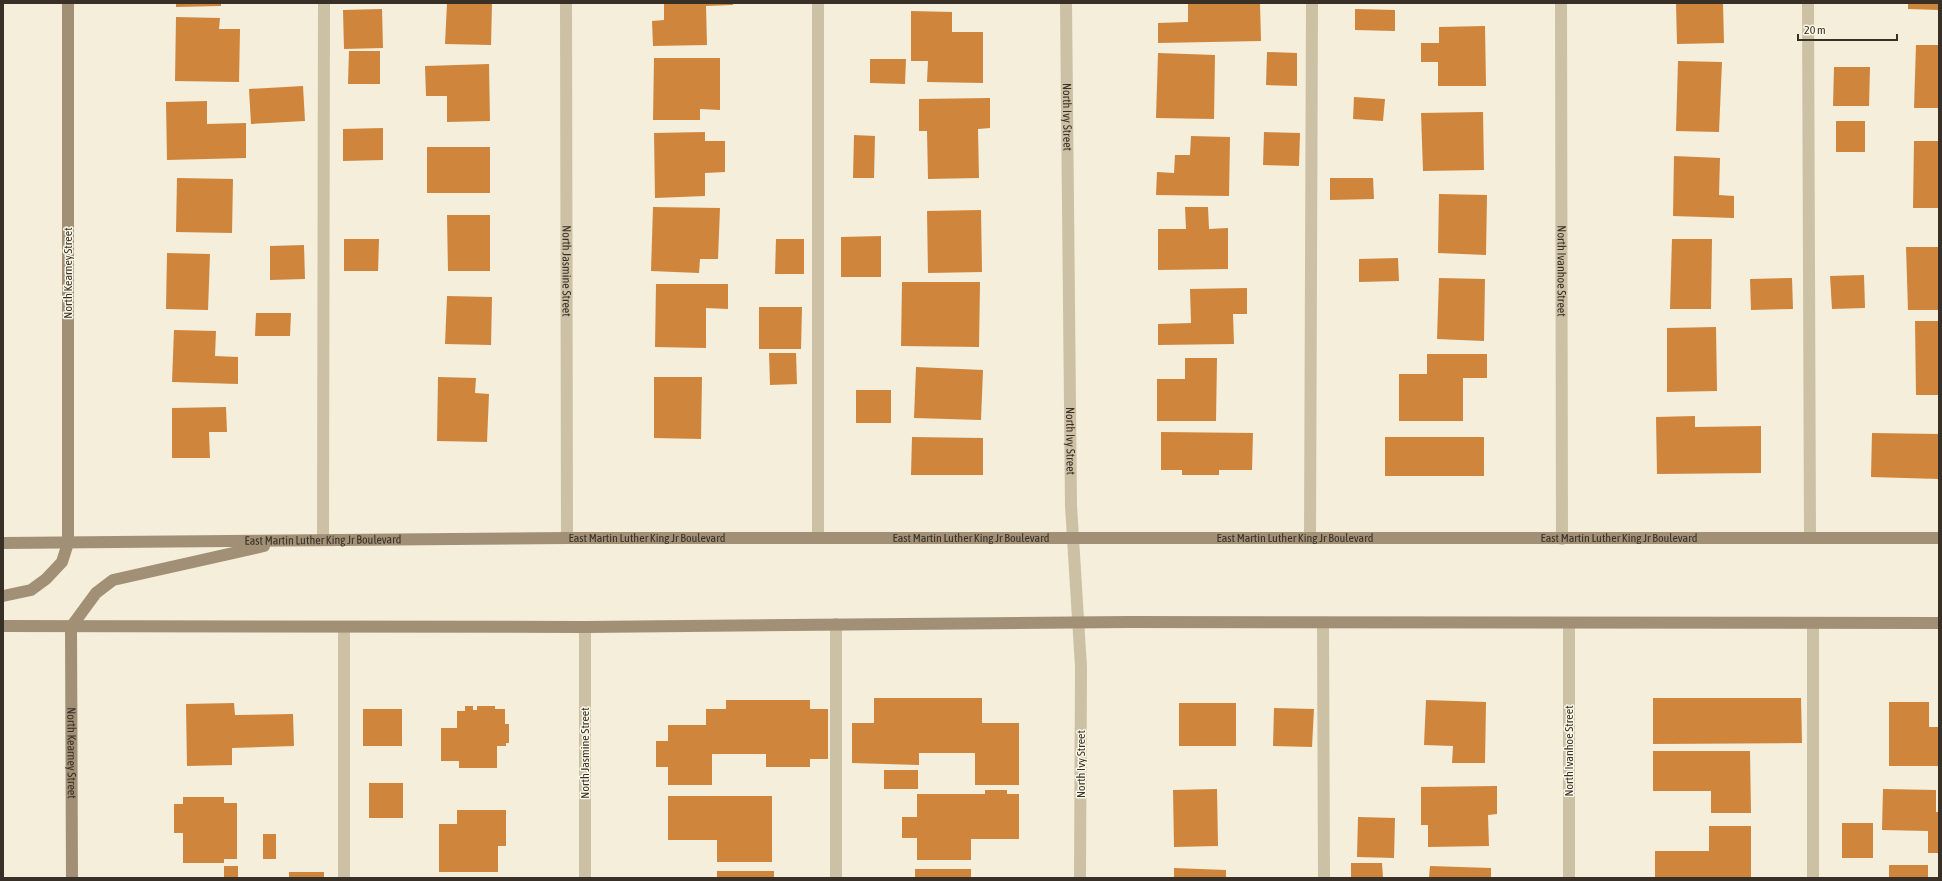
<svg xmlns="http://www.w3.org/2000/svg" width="1942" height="881" viewBox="0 0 1942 881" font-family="'Asap Condensed',sans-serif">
	<rect width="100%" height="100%" fill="#f4eeda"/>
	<!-- building -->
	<g fill="#d0853c">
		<polygon points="176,3 221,3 221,6 176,7"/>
		<polygon points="447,3 492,3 491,45 445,44"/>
		<polygon points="664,3 733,3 733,5 706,6 707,45 653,46 652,21 664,20"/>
		<polygon points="1188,3 1260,3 1261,41 1158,43 1158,23 1188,22"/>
		<polygon points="1676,3 1723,3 1724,43 1677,44"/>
		<polygon points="1908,3 1939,3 1939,10 1908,9"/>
		<polygon points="382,9 383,48 344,49 343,10"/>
		<polygon points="1355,9 1395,10 1395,31 1355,30"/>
		<polygon points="911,11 952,12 952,32 983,32 983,83 927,82 928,61 911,61"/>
		<polygon points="176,17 220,18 219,29 240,29 239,82 175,81"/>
		<polygon points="1485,26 1486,86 1438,86 1438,62 1421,62 1421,43 1439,43 1439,27"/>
		<polygon points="1916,45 1939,45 1939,108 1914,108"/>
		<polygon points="349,51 380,51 380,84 348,84"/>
		<polygon points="1267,52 1297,53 1297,86 1266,85"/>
		<polygon points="1158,53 1215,55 1214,119 1156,118"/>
		<polygon points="654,58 720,58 720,110 700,109 700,120 653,120"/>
		<polygon points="870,59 906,59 905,84 870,83"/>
		<polygon points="1678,61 1722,62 1719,132 1676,131"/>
		<polygon points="489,64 490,121 447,122 447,96 426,96 425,66"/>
		<polygon points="1834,67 1870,67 1869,106 1833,106"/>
		<polygon points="303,86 305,121 251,124 249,89"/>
		<polygon points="1354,97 1385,99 1383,121 1353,119"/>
		<polygon points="990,98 990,128 978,129 979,178 928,179 927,131 919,131 919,99"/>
		<polygon points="207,101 207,124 246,123 246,158 167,160 166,102"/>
		<polygon points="1483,112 1484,170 1423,171 1421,113"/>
		<rect x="1836" y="121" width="29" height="31"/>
		<polygon points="383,128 383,160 343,161 343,129"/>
		<polygon points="705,132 705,141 725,141 725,172 705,173 705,196 655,198 654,133"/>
		<polygon points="1264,132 1300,133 1299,166 1263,165"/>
		<polygon points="854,135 875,136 874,178 853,178"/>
		<polygon points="1191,136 1230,137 1229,196 1156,195 1157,172 1174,173 1175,155 1190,155"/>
		<polygon points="1914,141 1939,141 1939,208 1913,208"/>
		<rect x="427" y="147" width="63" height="46"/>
		<polygon points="1674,156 1720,158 1719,195 1734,196 1734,218 1673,216"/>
		<polygon points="177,178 233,179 232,233 176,232"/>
		<polygon points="1330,178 1373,178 1374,199 1330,200"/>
		<polygon points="1439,194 1487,195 1486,255 1438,253"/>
		<polygon points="653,207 720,208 718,259 700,259 699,273 651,271"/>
		<polygon points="1185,207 1208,207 1209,229 1228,228 1228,269 1158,270 1158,229 1186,229"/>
		<polygon points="981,210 982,272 928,273 927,211"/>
		<polygon points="447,215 490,215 490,271 448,271"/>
		<polygon points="881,236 881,277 841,277 841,237"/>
		<polygon points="344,239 379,239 378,271 344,271"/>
		<polygon points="776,239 804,239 804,274 775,274"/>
		<polygon points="1672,239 1712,239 1711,309 1670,309"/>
		<polygon points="304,245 305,279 270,280 270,246"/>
		<polygon points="1906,247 1939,247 1939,310 1908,310"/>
		<polygon points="167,253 210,254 208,310 166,309"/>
		<polygon points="1398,258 1399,281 1359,282 1359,259"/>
		<polygon points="1864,275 1865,308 1832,309 1830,276"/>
		<polygon points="1439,278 1485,279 1484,341 1437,339"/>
		<polygon points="1792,278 1793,309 1751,310 1750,279"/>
		<polygon points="902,282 980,282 979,347 901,346"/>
		<polygon points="656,284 728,284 728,309 706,308 706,348 655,347"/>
		<polygon points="1247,288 1247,314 1233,314 1234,344 1158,345 1158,324 1191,323 1190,289"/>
		<polygon points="447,296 492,297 491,345 445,344"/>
		<polygon points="759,307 802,307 801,349 759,349"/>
		<polygon points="256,313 291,313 290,336 255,336"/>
		<polygon points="1915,321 1939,321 1939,395 1916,395"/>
		<polygon points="1716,327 1717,391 1667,392 1667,328"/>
		<polygon points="174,330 216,331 215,356 238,357 238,384 172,382"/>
		<polygon points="769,353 796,353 797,384 770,385"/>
		<polygon points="1427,354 1487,354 1487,378 1463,378 1463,421 1399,421 1399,374 1427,374"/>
		<polygon points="1185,358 1217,358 1216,421 1157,421 1157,379 1185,379"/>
		<polygon points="916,367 983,370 981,420 914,418"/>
		<polygon points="438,377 476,378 475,393 489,394 487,442 437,441"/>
		<polygon points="654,377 702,377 701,439 654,438"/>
		<rect x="856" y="390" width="35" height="33"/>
		<polygon points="226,407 227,432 209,432 210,458 172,458 172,408"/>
		<polygon points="1695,416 1695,427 1761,426 1761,473 1657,474 1656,417"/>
		<polygon points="1161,432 1253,433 1252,470 1219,470 1219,475 1182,475 1182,470 1161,470"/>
		<polygon points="1872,433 1939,434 1939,479 1871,477"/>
		<polygon points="912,437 983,438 983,475 911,475"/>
		<rect x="1385" y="437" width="99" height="39"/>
		<polygon points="874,698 982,698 982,723 1019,723 1019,785 975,785 975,753 919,753 919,765 852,763 852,723 874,723"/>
		<polygon points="1653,698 1801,698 1802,743 1653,744"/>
		<polygon points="726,700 810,700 810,709 828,709 828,759 810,759 810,767 766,767 766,754 712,754 712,785 668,785 668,767 656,767 656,741 668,741 668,725 706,725 706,709 726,709"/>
		<polygon points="1426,700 1486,702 1485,763 1452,763 1453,746 1424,745"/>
		<polygon points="1889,702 1929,702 1929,727 1939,727 1939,766 1889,766"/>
		<polygon points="234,703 235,715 293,714 294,746 232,748 232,765 187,766 186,704"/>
		<rect x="1179" y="703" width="57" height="43"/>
		<polygon points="465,706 473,706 473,710 477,710 477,706 495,706 495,709 505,709 505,724 509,724 509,743 506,743 506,746 497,746 497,768 459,768 459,761 441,761 441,728 457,728 457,711 465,711"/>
		<polygon points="1274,708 1314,709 1312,747 1273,746"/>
		<rect x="363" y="709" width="39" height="37"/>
		<polygon points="1653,751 1750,751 1751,813 1711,813 1711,791 1653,791"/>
		<rect x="884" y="770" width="34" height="19"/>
		<rect x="369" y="783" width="34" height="35"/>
		<polygon points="1497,786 1497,814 1488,815 1489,846 1428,847 1428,825 1421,825 1421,787"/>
		<polygon points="1217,789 1218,846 1174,847 1173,790"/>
		<polygon points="1883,789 1936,790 1936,812 1939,812 1939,853 1928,853 1928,831 1882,830"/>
		<polygon points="985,790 1007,790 1007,794 1019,794 1019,839 971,839 971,860 917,860 917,838 902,838 902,817 917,817 917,794 985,794"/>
		<polygon points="668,796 772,796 772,862 717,862 717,840 668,840"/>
		<polygon points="183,797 224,797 224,803 237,803 237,859 224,859 224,863 183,863 183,833 174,833 174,804 183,804"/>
		<polygon points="457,810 506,810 506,846 498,846 498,872 439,872 439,824 457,824"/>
		<polygon points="1358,817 1395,818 1394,858 1357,857"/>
		<rect x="1842" y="823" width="31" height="35"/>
		<polygon points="1709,826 1751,826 1751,878 1655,878 1655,851 1709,851"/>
		<rect x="263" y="834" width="13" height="25"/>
		<polygon points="1351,863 1382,863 1383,878 1351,878"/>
		<rect x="1889" y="865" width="39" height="13"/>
		<rect x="224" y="866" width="14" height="12"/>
		<polygon points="1430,866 1491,868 1491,878 1429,878"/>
		<polygon points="1174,868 1226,870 1226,878 1174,878"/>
		<rect x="915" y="869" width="56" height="9"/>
		<rect x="717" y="871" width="57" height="7"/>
		<rect x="289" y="872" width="35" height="6"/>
	</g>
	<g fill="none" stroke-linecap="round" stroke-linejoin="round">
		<!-- lane -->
		<g stroke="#cdc1a5" stroke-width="12">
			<polyline points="818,3 818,538"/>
			<polyline points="1808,3 1810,538"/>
			<polyline points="1310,538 1312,3"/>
			<polyline points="323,540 324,3"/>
			<polyline points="1323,623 1324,878"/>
			<polyline points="1813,623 1813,878"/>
			<polyline points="344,627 344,878"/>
			<polyline points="836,878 836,624"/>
		</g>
		<!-- street -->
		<g stroke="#cdc1a5" stroke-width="12">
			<path id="s1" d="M566,3l1,535"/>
			<path id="s2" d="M1066,3l5,503 10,161 -1,211"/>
			<path id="s3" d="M1561,3l1,536"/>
			<polyline points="1569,623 1569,878"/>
			<polyline points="585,878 585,627"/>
		</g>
		<!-- secondary -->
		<g stroke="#a19076" stroke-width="12">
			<path id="s4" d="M3,543l564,-5h1372"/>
			<polyline points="3,596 31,590 46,579 62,562 68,543 68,3"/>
			<polyline points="3,626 585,627 1128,622 1939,623"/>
			<path id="s5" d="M71,627l1,251"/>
			<polyline points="71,627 96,593 113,580 264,546"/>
		</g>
	</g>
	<g text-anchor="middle" stroke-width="3" stroke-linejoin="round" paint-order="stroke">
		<!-- street labels -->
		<g font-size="12" fill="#383027" stroke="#fbf7e7">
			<text dy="4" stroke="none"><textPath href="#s2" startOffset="114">North Ivy Street</textPath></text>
			<text dy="4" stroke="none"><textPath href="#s1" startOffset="268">North Jasmine Street</textPath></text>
			<text dy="4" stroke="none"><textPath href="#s3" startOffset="268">North Ivanhoe Street</textPath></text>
			<text transform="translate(68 273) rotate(-90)" y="4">North Kearney Street</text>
			<text dy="4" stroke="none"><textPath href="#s2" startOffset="438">North Ivy Street</textPath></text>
			<text dy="4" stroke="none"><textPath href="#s4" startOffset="644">East Martin Luther King Jr Boulevard</textPath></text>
			<text dy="4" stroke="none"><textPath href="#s4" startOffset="968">East Martin Luther King Jr Boulevard</textPath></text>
			<text dy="4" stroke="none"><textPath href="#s4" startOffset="1292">East Martin Luther King Jr Boulevard</textPath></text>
			<text dy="4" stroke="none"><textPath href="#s4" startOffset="1616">East Martin Luther King Jr Boulevard</textPath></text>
			<text dy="4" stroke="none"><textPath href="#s4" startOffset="320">East Martin Luther King Jr Boulevard</textPath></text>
			<text transform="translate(1569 751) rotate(-90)" y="4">North Ivanhoe Street</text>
			<text dy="4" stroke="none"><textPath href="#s5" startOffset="126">North Kearney Street</textPath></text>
			<text transform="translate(585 753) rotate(-90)" y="4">North Jasmine Street</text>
			<text transform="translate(1081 764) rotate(-90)" y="4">North Ivy Street</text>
		</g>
	</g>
	<!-- border -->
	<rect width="1942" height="881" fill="none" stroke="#383027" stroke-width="8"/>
	<!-- scale -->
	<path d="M1798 34v6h99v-6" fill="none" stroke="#383027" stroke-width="2"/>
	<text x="1804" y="34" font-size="12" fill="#383027" stroke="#fbf7e7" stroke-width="3" paint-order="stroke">20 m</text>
</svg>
